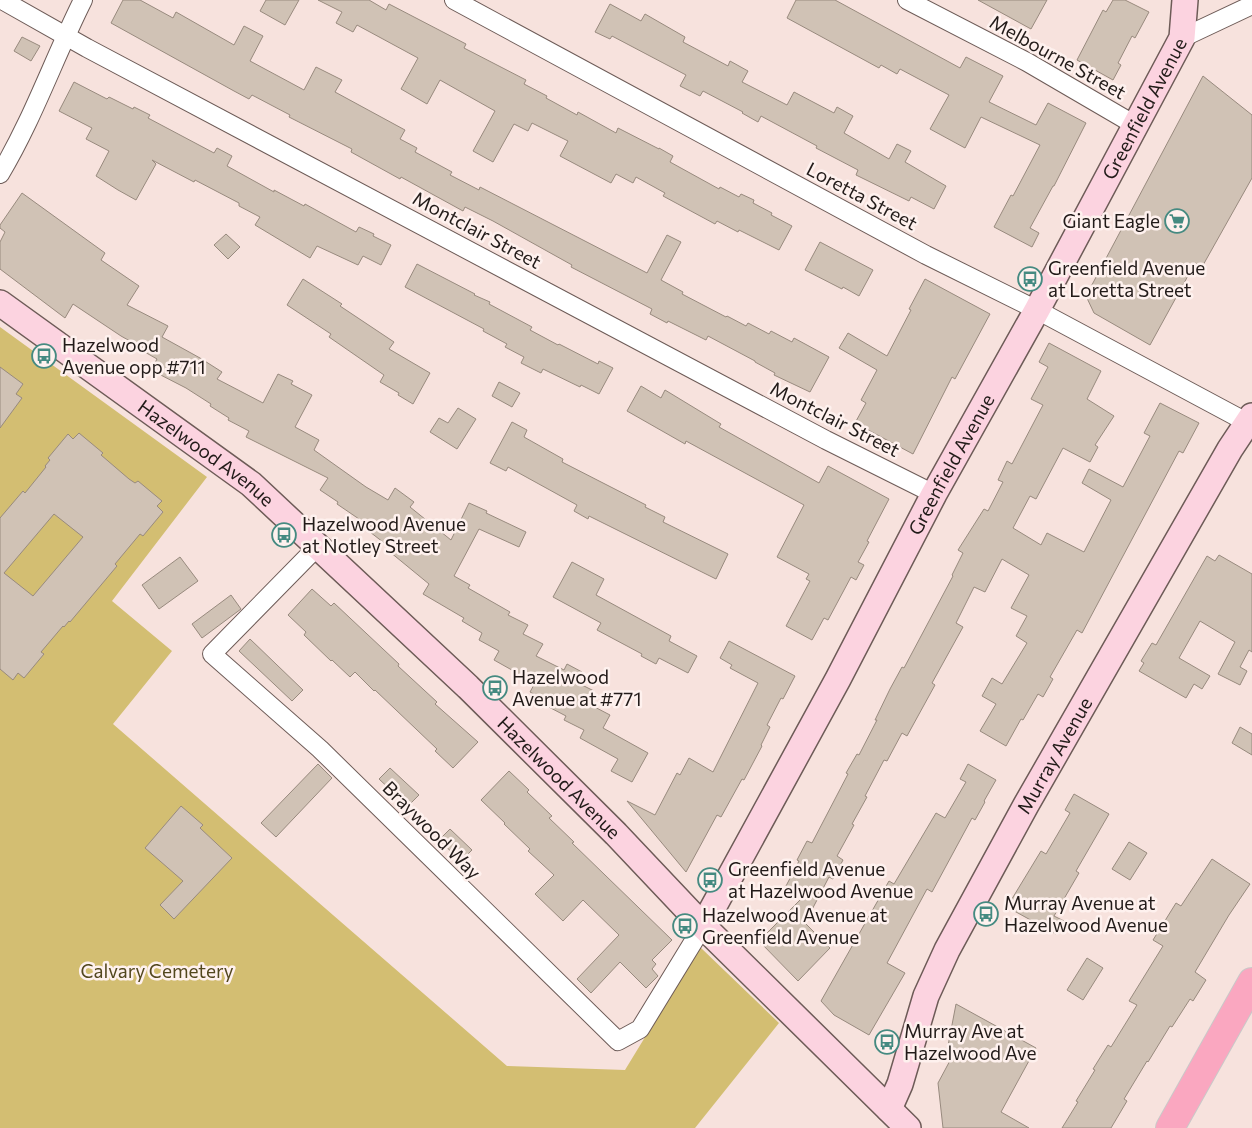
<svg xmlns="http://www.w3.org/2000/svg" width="1252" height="1128" viewBox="0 0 1252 1128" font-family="Commissioner,sans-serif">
	<rect width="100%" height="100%" fill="#f7e2dd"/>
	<!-- green -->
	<polygon fill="#d3be72" points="0,327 207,477 112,601 172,651 113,724 507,1066 625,1070 700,947 779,1023 695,1128 0,1128"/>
	<!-- building -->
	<g fill="#d0c2b5" stroke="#988a7e" fill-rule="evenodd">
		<polygon points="123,0 140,0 173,18 176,12 234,45 244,26 263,36 250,61 304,90 316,67 342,80 335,92 405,130 400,139 417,148 415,152 452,172 450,175 479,190 480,187 647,273 667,235 681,242 661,280 683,292 682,294 726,317 727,316 746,326 748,323 769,334 771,331 792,342 794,338 829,357 810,392 774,375 775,373 755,362 755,361 708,336 706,340 668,321 667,323 650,314 652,309 571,267 572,265 493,221 465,207 463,211 401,177 400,179 351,152 352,149 289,117 290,115 252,95 249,99 234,91 111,23"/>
		<polygon points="266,0 299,0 285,25 260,11"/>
		<polygon points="318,0 369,0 386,10 389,4 466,44 464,48 526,80 524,84 547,96 546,98 577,115 578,112 616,133 618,128 659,149 659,148 673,156 670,162 719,189 720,187 739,197 741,194 754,200 753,203 772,213 771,215 792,226 779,250 739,230 738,232 717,221 715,224 663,196 665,193 636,177 633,183 616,174 611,183 560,156 568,141 532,123 528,131 514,124 493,162 473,151 495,111 440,80 427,104 401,89 418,58 357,25 353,32 336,23 342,12"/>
		<polygon points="796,0 835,0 960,68 966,57 1003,76 989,102 1036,125 1048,103 1086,123 1054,186 1053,186 1030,228 1039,233 1032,247 994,227 1011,195 1013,196 1040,145 981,117 965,148 930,129 949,95 900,69 897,74 881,65 879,68 787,18"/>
		<polygon points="978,0 1047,0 1031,29"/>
		<polygon points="1113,0 1125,0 1149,12 1135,38 1132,36 1118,63 1121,65 1113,80 1077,60 1103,10 1106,12"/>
		<polygon points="610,4 641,21 645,14 685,37 683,42 728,66 730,61 748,71 742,82 787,105 794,92 834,113 837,107 853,116 844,133 889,159 897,144 911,151 905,162 946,186 934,209 911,197 909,201 856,175 858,170 816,148 817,146 761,116 758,122 742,113 743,112 703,91 700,96 680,86 686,75 612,36 610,39 595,32"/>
		<polygon points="22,37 40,46 31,61 14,51"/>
		<polygon points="1203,76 1252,115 1252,178 1202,267 1195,263 1150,345 1094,313 1086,296"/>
		<polygon points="74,82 107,99 109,97 133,109 134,107 150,115 148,118 214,153 217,148 232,156 227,166 274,192 274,190 304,206 305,204 356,232 359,227 374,234 373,236 391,245 381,265 363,256 358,265 317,246 310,258 255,225 260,217 239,206 239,203 195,180 194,182 152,160 156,164 136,200 118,190 96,176 109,151 86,139 92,128 59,111"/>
		<polygon points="22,193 105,253 101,260 139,286 127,305 168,326 162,337 200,358 222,372 217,379 263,403 278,374 293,381 291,384 312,395 295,427 319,440 314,450 366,487 388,500 395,488 414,502 410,507 451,540 469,503 487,511 486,513 526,532 519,547 479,529 454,576 470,585 468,588 510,612 508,615 528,625 523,634 543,644 536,656 564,670 567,664 582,672 576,682 594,691 587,703 610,715 603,728 648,753 632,782 611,771 618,759 580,738 584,730 564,720 566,716 545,705 547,701 530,692 535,683 494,660 499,651 479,640 482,633 462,621 464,618 423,594 429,584 390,552 392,549 357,522 359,519 337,504 338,502 320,490 328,478 246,437 249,431 228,420 229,418 210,406 211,404 186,388 151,370 157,359 136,347 137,345 121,336 73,304 65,318 0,269 0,242 5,232 0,228 0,225"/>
		<polygon points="226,234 240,247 228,259 214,245"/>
		<polygon points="820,242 873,270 859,296 843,287 842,289 805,270"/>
		<polygon points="417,264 475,294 474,295 490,302 489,304 532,327 530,330 558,345 559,344 598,364 599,361 613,368 599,394 581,385 580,387 543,369 541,373 521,363 524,357 505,347 507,344 483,331 484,329 405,287"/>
		<polygon points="303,279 342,304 340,306 394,342 389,349 430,373 413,404 398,395 399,393 380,382 384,375 329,337 331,334 287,305"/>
		<polygon points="925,279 990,314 955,379 952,377 913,454 855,423 866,403 861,400 877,370 839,348 848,333 887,356 911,310 909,309"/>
		<polygon points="1049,343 1101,371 1087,399 1114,416 1095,445 1098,447 1090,462 1063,448 1036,499 1030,496 1013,528 1041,545 1047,533 1084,552 1111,500 1082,483 1089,469 1123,487 1150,436 1144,433 1160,403 1199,423 1183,453 1179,451 1082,633 1077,630 1050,677 1053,679 1043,697 1038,694 1023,720 1021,719 1006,746 980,731 996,704 982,696 992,678 1002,684 1027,643 1016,636 1027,616 1011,608 1029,575 1002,559 985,592 974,587 956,623 963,627 932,683 935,685 907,736 902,733 887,761 884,760 865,796 867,797 852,824 854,825 837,856 843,860 833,879 829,877 805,923 830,948 798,981 759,941 805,895 786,886 799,861 797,860 807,841 812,843 848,774 846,773 857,754 859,755 877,720 875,720 890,689 902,667 904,668 953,576 952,575 963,553 958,550 984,509 988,511 1003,482 998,480 1007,461 1012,464 1043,405 1031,399 1048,367 1039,362"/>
		<polygon points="0,367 23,384 16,394 22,398 0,428"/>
		<polygon points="499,382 520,393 512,407 492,396"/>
		<polygon points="641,386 661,398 665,390 721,424 719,427 819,483 828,466 889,499 867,541 869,542 858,562 864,565 856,580 851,577 828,620 824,618 812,640 786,626 810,581 806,579 809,574 777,557 804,505 686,441 685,444 627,411"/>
		<polygon points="458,408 476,419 457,449 430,432 439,418 448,423"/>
		<polygon points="512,422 527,430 524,437 563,459 562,462 646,505 645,507 665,517 663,522 728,554 716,579 589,516 588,519 574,511 577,505 508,467 506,471 490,463"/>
		<path d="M79,433l24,20 -2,2 28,24 6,4 3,-2 24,20 -5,5 6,6 -20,24 -3,-2 -25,30 2,2 -47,56 -1,-1 -5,6 -1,-1 -22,26 3,2 -20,24 -6,-5 -5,7 -13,-11v-151l23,-27 2,2 21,-26 -1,-1 5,-6 -2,-2 20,-24 5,5zM54,514l29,23 -50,59 -29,-23z"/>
		<polygon points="1219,555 1252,574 1252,652 1249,650 1240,667 1247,671 1240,685 1218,674 1235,642 1200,621 1179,658 1210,676 1202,689 1194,684 1186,698 1139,671 1144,663 1141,661 1152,643 1156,645 1207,556 1215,561"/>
		<polygon points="180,557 198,581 159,609 142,585"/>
		<polygon points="572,562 604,579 596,595 671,636 669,641 697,656 688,673 659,658 656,664 641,656 642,654 597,630 601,623 553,597"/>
		<polygon points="312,589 331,606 334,603 399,664 398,666 437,702 435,704 478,742 453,768 435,751 437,749 375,690 374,691 355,672 350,677 332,660 331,661 304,635 306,632 288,615"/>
		<polygon points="231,595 241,609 202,638 192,624"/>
		<polygon points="250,639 303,690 292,701 239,651"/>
		<polygon points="729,641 795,676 783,699 781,698 767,725 770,727 761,745 762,746 744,780 742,779 721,817 717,815 686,872 627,801 655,815 677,773 680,775 689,758 713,772 758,683 730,668 732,665 720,658"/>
		<polygon points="1240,727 1252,734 1252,755 1232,743"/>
		<polygon points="318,764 332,778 276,837 261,823"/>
		<polygon points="968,764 996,780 984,801 985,802 975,820 972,818 932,892 927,889 887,963 905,973 869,1035 834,1015 821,1001 889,881 894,884 936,813 945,818 966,782 960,779"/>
		<polygon points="390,768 419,795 408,806 379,779"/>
		<polygon points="509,771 529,790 527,792 552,816 549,818 574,842 572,843 672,940 652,960 656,964 652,969 658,976 646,988 620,962 591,993 577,979 619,935 583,900 563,921 535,894 554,875 528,851 530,849 504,824 505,823 481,800"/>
		<polygon points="1074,794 1109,814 1076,871 1079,873 1054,916 1064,921 1056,934 1007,907 1041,851 1046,854 1070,813 1065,810"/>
		<polygon points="181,806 203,825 200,828 232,858 174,919 160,905 183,881 145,848"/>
		<polygon points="450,829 472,850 461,861 439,840"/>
		<polygon points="1129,842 1147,853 1130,880 1112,869"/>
		<polygon points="1212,859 1250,884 1229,915 1195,972 1206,980 1193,1001 1190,999 1172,1027 1170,1026 1148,1062 1147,1061 1124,1099 1127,1101 1111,1128 1062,1128 1078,1102 1076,1101 1095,1070 1093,1069 1108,1045 1111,1047 1137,1005 1129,1001 1163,946 1153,940 1176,903 1181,906"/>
		<polygon points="1087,958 1103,968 1083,1000 1067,990"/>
		<polygon points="956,1004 1036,1048 1001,1112 1029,1128 943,1128 938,1083 953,1055 947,1051"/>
	</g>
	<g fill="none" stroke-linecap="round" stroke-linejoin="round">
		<!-- minor casing -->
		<g stroke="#6d5b57" stroke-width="20">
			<g id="minor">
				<polyline points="2,0 87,48 826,440 934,494"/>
				<polyline points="454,0 926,255 1037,310 1252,425"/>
				<polyline points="907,0 1027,62 1135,125"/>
				<polyline points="1182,38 1252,5"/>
				<path d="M0,174c33,-55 54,-116 83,-174"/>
				<polyline points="317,547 212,654 320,749 618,1041 640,1029 703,926"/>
			</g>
		</g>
		<!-- secondary casing -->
		<g stroke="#6d5b57" stroke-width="28">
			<g id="secondary">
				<path id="s1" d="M0,303l251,181 217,203 148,147 87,92 205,202"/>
				<path id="s2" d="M703,926l135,-247 96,-185 103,-184 145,-272 3,-38"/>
				<path id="s3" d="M889,1109l11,-25 26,-88 21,-46 79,-145 204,-356 22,-33"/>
			</g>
		</g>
		<!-- primary casing -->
		<g stroke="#cac8c8" stroke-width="30">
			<polyline id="primary" points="1170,1128 1252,982"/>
		</g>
		<!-- minor -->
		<use href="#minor" stroke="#fff" stroke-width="18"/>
		<!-- secondary -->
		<use href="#secondary" stroke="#fcd3e0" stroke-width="25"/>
		<!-- primary -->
		<use href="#primary" stroke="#faa7c0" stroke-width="28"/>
	</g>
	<!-- icons -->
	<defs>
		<g id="supermarket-ring" transform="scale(1.25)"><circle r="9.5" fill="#fef1ee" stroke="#458a81" stroke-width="1.5"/><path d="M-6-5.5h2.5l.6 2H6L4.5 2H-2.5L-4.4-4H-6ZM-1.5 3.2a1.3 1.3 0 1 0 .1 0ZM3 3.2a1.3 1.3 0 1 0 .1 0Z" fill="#458a81"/></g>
		<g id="bus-ring" transform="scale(1.25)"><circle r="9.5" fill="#fef1ee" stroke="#458a81" stroke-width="1.5"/><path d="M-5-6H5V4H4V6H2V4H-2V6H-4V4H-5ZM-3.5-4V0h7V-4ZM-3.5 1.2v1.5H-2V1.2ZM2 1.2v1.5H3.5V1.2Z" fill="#458a81"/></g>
	</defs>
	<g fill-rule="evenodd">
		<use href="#supermarket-ring" x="1177" y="221"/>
		<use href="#bus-ring" x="1030" y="279"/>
		<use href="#bus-ring" x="44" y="356"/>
		<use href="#bus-ring" x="284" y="535"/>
		<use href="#bus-ring" x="495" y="688"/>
		<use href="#bus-ring" x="710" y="880"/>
		<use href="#bus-ring" x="986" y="914"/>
		<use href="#bus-ring" x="685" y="926"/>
		<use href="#bus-ring" x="887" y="1042"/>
	</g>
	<g text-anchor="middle" stroke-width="5" stroke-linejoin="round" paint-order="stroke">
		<!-- street labels -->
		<g font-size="19" fill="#221b19" stroke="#fef1ee">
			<text transform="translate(1058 57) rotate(29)" y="7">Melbourne Street</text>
			<text dy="7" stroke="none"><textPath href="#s2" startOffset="929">Greenfield Avenue</textPath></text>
			<text transform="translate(862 196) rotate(28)" y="7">Loretta Street</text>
			<text transform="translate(477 230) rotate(28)" y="7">Montclair Street</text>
			<text transform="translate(835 419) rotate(27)" y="7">Montclair Street</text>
			<text dy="7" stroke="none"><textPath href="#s1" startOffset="255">Hazelwood Avenue</textPath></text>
			<text dy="7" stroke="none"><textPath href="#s2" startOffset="524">Greenfield Avenue</textPath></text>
			<text dy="7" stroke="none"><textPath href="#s3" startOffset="392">Murray Avenue</textPath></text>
			<text dy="7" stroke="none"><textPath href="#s1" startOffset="735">Hazelwood Avenue</textPath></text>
			<text transform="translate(432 830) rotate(45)" y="7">Braywood Way</text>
		</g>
		<!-- poi labels -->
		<g font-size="19" fill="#221b19" stroke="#fef1ee" text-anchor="start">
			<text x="1160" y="228" text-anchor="end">Giant Eagle</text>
			<text x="1048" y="275">Greenfield Avenue<tspan x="1048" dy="22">at Loretta Street</tspan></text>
			<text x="62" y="352">Hazelwood<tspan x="62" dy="22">Avenue opp #711</tspan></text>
			<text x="302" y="531">Hazelwood Avenue<tspan x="302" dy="22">at Notley Street</tspan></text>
			<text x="512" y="684">Hazelwood<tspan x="512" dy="22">Avenue at #771</tspan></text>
			<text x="728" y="876">Greenfield Avenue<tspan x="728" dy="22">at Hazelwood Avenue</tspan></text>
			<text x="1004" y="910">Murray Avenue at<tspan x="1004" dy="22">Hazelwood Avenue</tspan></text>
			<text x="702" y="922">Hazelwood Avenue at<tspan x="702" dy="22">Greenfield Avenue</tspan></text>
			<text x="904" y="1038">Murray Ave at<tspan x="904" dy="22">Hazelwood Ave</tspan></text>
		</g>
		<!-- park labels -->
		<g font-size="19" fill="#52471e" stroke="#fef1ee">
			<text x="157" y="978">Calvary Cemetery</text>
		</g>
	</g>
</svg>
